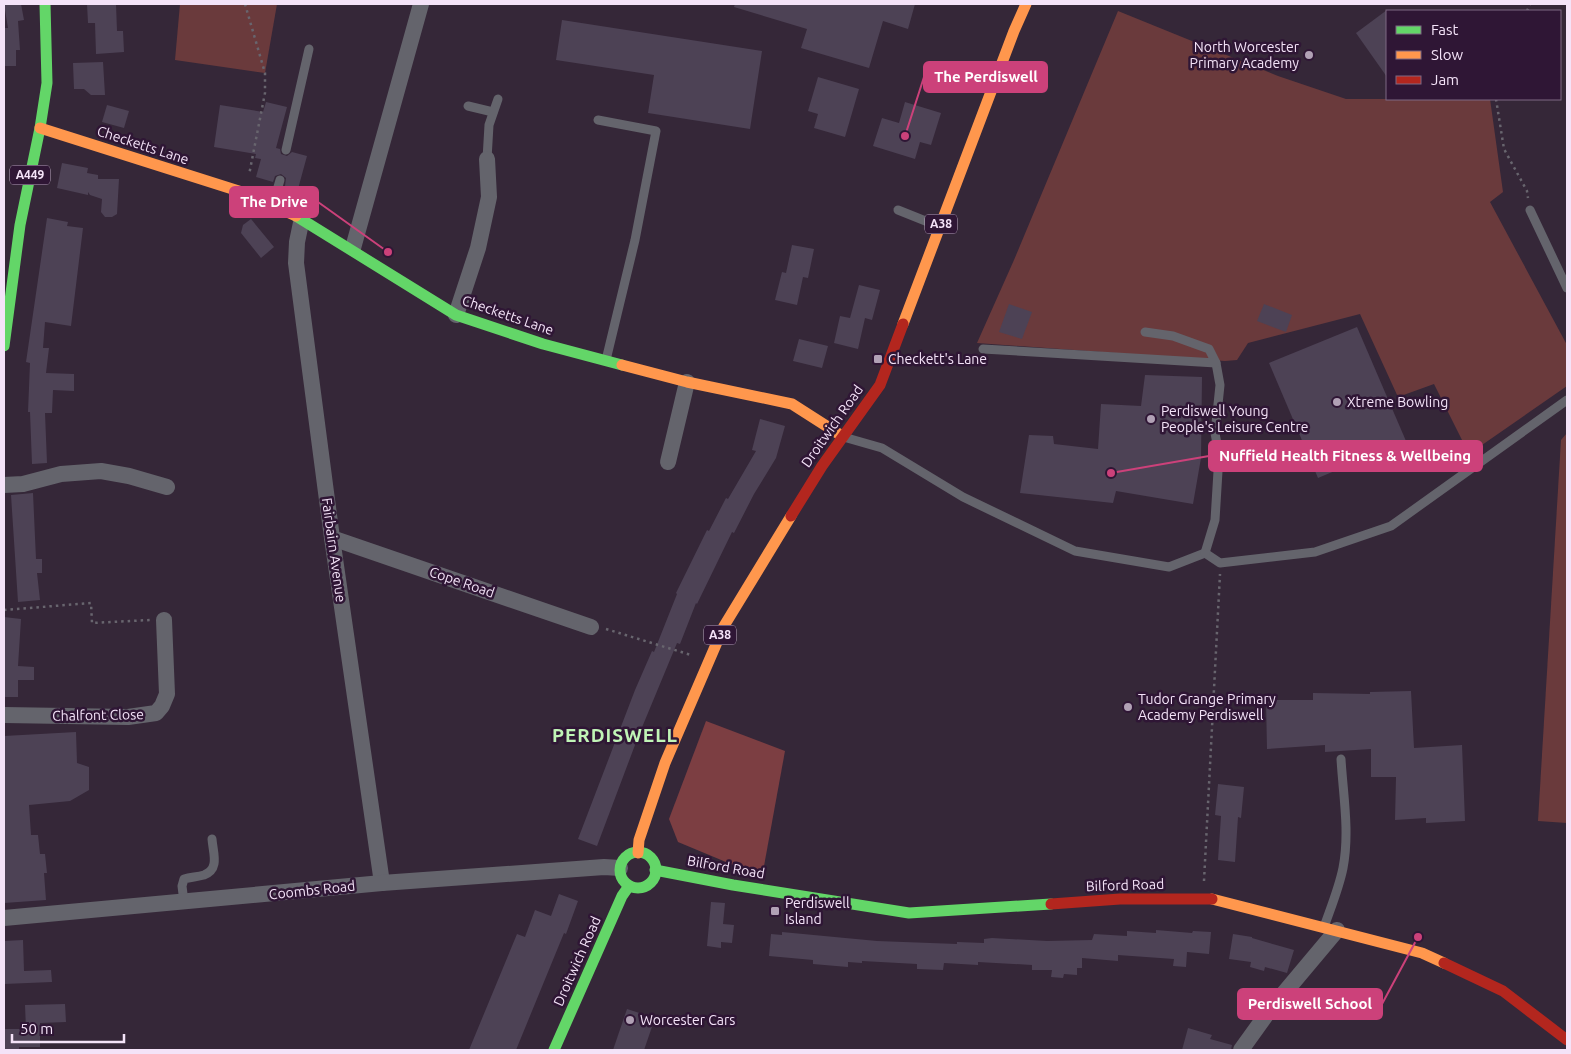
<svg xmlns="http://www.w3.org/2000/svg" width="1571" height="1054" viewBox="0 0 1571 1054" font-family="Ubuntu,sans-serif">
	<rect width="100%" height="100%" fill="#352738"/>
	<!-- green -->
	<g fill="#6a3a3c">
		<polygon points="180,4 277,4 265,73 175,60"/>
		<polygon points="1118,11 1278,76 1346,99 1490,99 1503,192 1490,202 1567,345 1567,386 1469,454 1434,384 1398,397 1360,314 1248,343 1237,360 1225,361 977,343 1014,260"/>
		<polygon points="1567,433 1567,823 1538,821 1561,440"/>
	</g>
	<!-- forest -->
	<polygon fill="#7c3e42" points="706,721 785,751 762,877 678,842 669,819"/>
	<!-- building -->
	<g fill="#4d4255">
		<polygon points="4,4 21,4 24,20 18,21 20,50 16,50 16,66 4,66 4,28 8,28"/>
		<polygon points="87,4 116,4 117,31 123,31 124,52 96,54 95,23 88,23"/>
		<polygon points="735,4 915,4 908,29 883,21 869,68 801,48 807,29 734,7"/>
		<polygon points="1387,10 1387,77 1356,33"/>
		<polygon points="562,20 762,51 750,129 648,113 654,75 556,60"/>
		<polygon points="103,62 105,95 91,95 84,89 74,89 73,63"/>
		<polygon points="818,77 859,89 845,137 814,128 818,114 808,111"/>
		<polygon points="266,102 287,107 276,148 280,149 281,154 287,156 292,152 307,156 298,189 285,186 286,178 281,174 275,176 273,182 256,177 261,159 255,158 256,154 214,147 220,105 263,112"/>
		<polygon points="905,102 941,113 931,145 920,142 915,159 873,146 882,118 899,123"/>
		<polygon points="107,105 129,111 124,128 102,122"/>
		<polygon points="62,163 88,168 87,173 98,175 98,179 119,179 117,214 112,217 105,217 101,212 102,199 90,195 88,192 88,195 57,188"/>
		<polygon points="47,218 68,222 67,226 83,228 71,326 45,322 43,348 49,348 46,373 74,374 74,391 53,390 52,413 45,413 47,463 32,464 30,412 28,412 30,363 26,362"/>
		<polygon points="251,219 274,247 261,258 241,233 243,225"/>
		<polygon points="792,245 814,249 808,278 803,277 797,305 775,300 782,272 786,273"/>
		<polygon points="859,285 880,290 872,320 865,318 858,349 834,343 840,316 850,318"/>
		<polygon points="1009,304 1032,312 1022,339 999,332"/>
		<polygon points="1264,304 1292,315 1286,332 1257,321"/>
		<polygon points="1357,327 1406,441 1318,478 1269,363"/>
		<polygon points="799,339 828,346 822,368 793,361"/>
		<polygon points="1145,375 1202,377 1201,458 1193,504 1116,491 1113,503 1020,493 1029,435 1053,436 1054,444 1098,449 1101,404 1141,406"/>
		<polygon points="760,419 785,426 776,458 754,494 734,533 732,532 697,604 696,603 680,644 677,643 638,737 597,846 578,839 635,690 652,651 654,652 677,594 676,593 707,530 709,531 726,498 728,499 756,451 752,450"/>
		<polygon points="33,493 36,559 42,559 42,573 37,573 40,600 18,602 11,495"/>
		<polygon points="4,617 21,619 18,666 34,667 34,680 18,680 18,697 4,697"/>
		<polygon points="1411,691 1414,748 1462,745 1465,821 1426,823 1426,818 1395,820 1396,777 1371,777 1371,749 1325,752 1325,745 1267,749 1266,700 1313,700 1313,693 1370,694 1370,692"/>
		<polygon points="76,732 77,763 89,767 89,790 70,801 29,805 31,835 38,835 40,854 45,854 47,873 44,873 46,900 4,903 4,736"/>
		<polygon points="1218,784 1244,787 1241,818 1238,817 1235,862 1218,860 1221,816 1215,815"/>
		<polygon points="559,894 578,901 566,934 564,933 516,1050 469,1050 517,934 525,937 535,910 551,916"/>
		<polygon points="711,902 725,903 723,924 734,925 732,943 721,942 721,948 707,946"/>
		<polygon points="1156,930 1192,933 1193,931 1211,932 1209,954 1187,952 1186,967 1173,966 1174,959 1118,955 1118,961 1082,958 1082,968 1077,968 1077,975 1064,974 1063,978 1051,977 1052,970 1032,970 1032,965 978,962 978,965 944,963 943,970 917,969 917,964 862,961 862,963 848,962 848,967 836,966 813,964 813,960 769,956 771,934 782,935 782,932 877,941 957,944 957,942 984,943 984,939 992,938 1047,941 1092,940 1094,934 1127,936 1127,931 1156,933"/>
		<polygon points="1233,934 1252,937 1252,938 1294,950 1287,973 1265,967 1264,971 1250,967 1251,962 1229,959"/>
		<polygon points="23,940 24,971 51,970 52,982 4,984 4,941"/>
		<polygon points="65,1004 66,1022 40,1023 40,1047 19,1047 19,1050 4,1050 4,1029 26,1029 25,1005"/>
		<polygon points="627,1009 655,1018 644,1050 613,1050"/>
		<polygon points="1188,1028 1212,1035 1210,1039 1232,1045 1231,1050 1182,1050"/>
	</g>
	<g fill="none" stroke-linecap="round" stroke-linejoin="round">
		<!-- path -->
		<g stroke="#68656e" stroke-width="2.5" stroke-dasharray="2.5 4" stroke-linecap="butt">
			<polyline points="245,4 265,73 265,93 249,175"/>
			<polyline points="1527,11 1530,4"/>
			<polyline points="1496,99 1504,149 1527,191 1528,198"/>
			<polyline points="4,610 91,603 92,623 150,620"/>
			<polyline points="606,629 691,655"/>
			<polyline points="1204,881 1220,574"/>
		</g>
		<!-- lane -->
		<g stroke="#64646c" stroke-width="9">
			<polyline points="468,106 493,112"/>
			<polyline points="598,120 656,131 635,240 606,360"/>
			<polyline points="286,150 309,49"/>
			<polyline points="487,159 489,125 498,99"/>
			<polyline points="273,204 280,180"/>
			<polyline points="898,210 938,226"/>
			<polyline points="1530,210 1567,288"/>
			<polyline points="1145,332 1173,336 1209,349 1216,363 1220,385 1215,433 1219,455"/>
			<polyline points="983,349 1216,363"/>
			<polyline points="847,438 882,448 963,497 1075,551 1169,567 1205,553"/>
			<polyline points="1205,553 1220,563 1315,552 1391,526 1567,400"/>
			<polyline points="1205,553 1215,520 1219,455 1242,454 1254,455"/>
			<path d="M184,902l-2,-16 2,-7c7,-2 13,-2 20,-4 16,-6 9,-22 8,-36"/>
			<path d="M1324,927c7,-20 15,-39 19,-59 7,-36 0,-74 -2,-109"/>
		</g>
		<!-- street -->
		<g stroke="#64646c" stroke-width="16">
			<polyline points="302,218 297,242 296,263 332,538 382,883"/>
			<polyline points="353,248 421,4"/>
			<polyline points="456,315 478,248 489,197 487,159"/>
			<polyline points="668,462 687,382"/>
			<polyline points="4,485 23,484 61,474 101,471 129,476 167,487"/>
			<polyline points="332,538 591,627"/>
			<polyline points="4,715 128,717 156,713 162,706 167,694 164,620"/>
			<polyline points="4,918 382,883 604,867 620,868"/>
			<polyline points="1241,1050 1269,1011 1337,930"/>
		</g>
		<!-- fast -->
		<g stroke="#63d668" stroke-width="11">
			<polyline points="296,216 456,315 543,344 622,365"/>
			<polyline points="4,346 20,225 40,128 47,83 45,4"/>
			<circle cx="638" cy="870" r="18"/>
			<polyline points="655,870 733,885 909,913 1051,904"/>
			<polyline points="554,1050 622,896 629,886"/>
		</g>
		<!-- slow -->
		<g stroke="#ff974d" stroke-width="11">
			<polyline points="40,128 245,193 296,216"/>
			<polyline points="903,324 1014,31 1026,4"/>
			<polyline points="622,365 687,382 792,404 842,436"/>
			<polyline points="638,853 639,840 665,763 724,626 791,516"/>
			<polyline points="1212,899 1422,953 1444,963"/>
		</g>
		<!-- jam -->
		<g stroke="#b3261e" stroke-width="11">
			<polyline points="791,516 822,466 880,385 903,324"/>
			<polyline points="1051,904 1120,899 1212,899"/>
			<polyline points="1444,963 1503,991 1567,1040"/>
		</g>
	</g>
	<!-- markers -->
	<g fill="#b1a1b5" stroke="#2f1635" stroke-width="2">
		<circle cx="1309" cy="55" r="5"/>
		<rect x="873" y="354" width="10" height="10" rx="2.5"/>
		<circle cx="1337" cy="402" r="5"/>
		<circle cx="1151" cy="419" r="5"/>
		<circle cx="1128" cy="707" r="5"/>
		<rect x="770" y="906" width="10" height="10" rx="2.5"/>
		<circle cx="630" cy="1020" r="5"/>
	</g>
	<g text-anchor="middle" stroke-width="5" stroke-linejoin="round" paint-order="stroke">
		<!-- shield labels -->
		<g fill="#2f1635" stroke="#b9a6be" stroke-width="1">
			<rect x="10" y="165.5" width="40" height="19" rx="4"/>
			<rect x="925" y="214.5" width="32" height="19" rx="4"/>
			<rect x="704" y="625.5" width="32" height="19" rx="4"/>
		</g>
		<g font-size="12" font-weight="bold" fill="#f4e3f8">
			<text x="30" y="179">A449</text>
			<text x="941" y="228">A38</text>
			<text x="720" y="639">A38</text>
		</g>
		<!-- poi labels -->
		<g font-size="14" fill="#f4e3f8" stroke="#2f1635" text-anchor="start">
			<text x="1299" y="52" text-anchor="end">North Worcester<tspan x="1299" dy="16">Primary Academy</tspan></text>
			<text x="888" y="364">Checkett's Lane</text>
			<text x="1347" y="407">Xtreme Bowling</text>
			<text x="1161" y="416">Perdiswell Young<tspan x="1161" dy="16">People's Leisure Centre</tspan></text>
			<text x="1138" y="704">Tudor Grange Primary<tspan x="1138" dy="16">Academy Perdiswell</tspan></text>
			<text x="785" y="908">Perdiswell<tspan x="785" dy="16">Island</tspan></text>
			<text x="640" y="1025">Worcester Cars</text>
		</g>
		<!-- street labels -->
		<g font-size="14" fill="#f4e3f8" stroke="#2f1635">
			<text transform="translate(143 145) rotate(18)" y="5">Checketts Lane</text>
			<text transform="translate(508 315) rotate(19)" y="5">Checketts Lane</text>
			<text transform="translate(832 426) rotate(-55)" y="5">Droitwich Road</text>
			<text transform="translate(334 550) rotate(82)" y="5">Fairbairn Avenue</text>
			<text transform="translate(462 582) rotate(19)" y="5">Cope Road</text>
			<text transform="translate(98 715) rotate(-1)" y="5">Chalfont Close</text>
			<text transform="translate(726 867) rotate(10)" y="5">Bilford Road</text>
			<text transform="translate(1125 885) rotate(-2)" y="5">Bilford Road</text>
			<text transform="translate(312 890) rotate(-6)" y="5">Coombs Road</text>
			<text transform="translate(577 961) rotate(-66)" y="5">Droitwich Road</text>
		</g>
		<!-- district labels -->
		<g font-size="19" font-weight="bold" letter-spacing="1" fill="#c0f5b6" stroke="#2f1635">
			<text x="615" y="742">PERDISWELL</text>
		</g>
	</g>
	<!-- callouts -->
	<path fill="none" stroke="#cc417a" stroke-width="2" d="M905 136L924 77M388 252L318 202M1111 473L1209 456M1418 937L1382 1004"/>
	<g fill="#cc417a" stroke="#2f1635" stroke-width="2">
		<circle cx="905" cy="136" r="5"/>
		<circle cx="388" cy="252" r="5"/>
		<circle cx="1111" cy="473" r="5"/>
		<circle cx="1418" cy="937" r="5"/>
	</g>
	<g fill="#cc417a" stroke="#cc417a" stroke-width="2">
		<rect x="924" y="62" width="123" height="30" rx="5"/>
		<rect x="230" y="187" width="88" height="30" rx="5"/>
		<rect x="1209" y="441" width="273" height="30" rx="5"/>
		<rect x="1238" y="989" width="144" height="30" rx="5"/>
	</g>
	<g font-size="15" text-anchor="middle" font-weight="bold" fill="#fff">
		<text x="986" y="82">The Perdiswell</text>
		<text x="274" y="207">The Drive</text>
		<text x="1345" y="461">Nuffield Health Fitness &amp; Wellbeing</text>
		<text x="1310" y="1009">Perdiswell School</text>
	</g>
	<!-- border -->
	<rect width="1571" height="1054" fill="none" stroke="#f4e3f8" stroke-width="10"/>
	<!-- legend -->
	<rect x="1386" y="10" width="175" height="90" fill="#2f1635" stroke="#7e6883"/>
	<rect x="1396" y="26" width="25" height="8" fill="#63d668" stroke="#7e6883"/>
	<text x="1431" y="35" font-size="15" fill="#f4e3f8">Fast</text>
	<rect x="1396" y="51" width="25" height="8" fill="#ff974d" stroke="#7e6883"/>
	<text x="1431" y="60" font-size="15" fill="#f4e3f8">Slow</text>
	<rect x="1396" y="76" width="25" height="8" fill="#b3261e" stroke="#7e6883"/>
	<text x="1431" y="85" font-size="15" fill="#f4e3f8">Jam</text>
	<!-- scale -->
	<path d="M12 1034v8h112v-8" fill="none" stroke="#f4e3f8" stroke-width="2.5"/>
	<text x="20" y="1034" font-size="15" fill="#f4e3f8" stroke="#2f1635" stroke-width="4" paint-order="stroke">50 m</text>
</svg>
